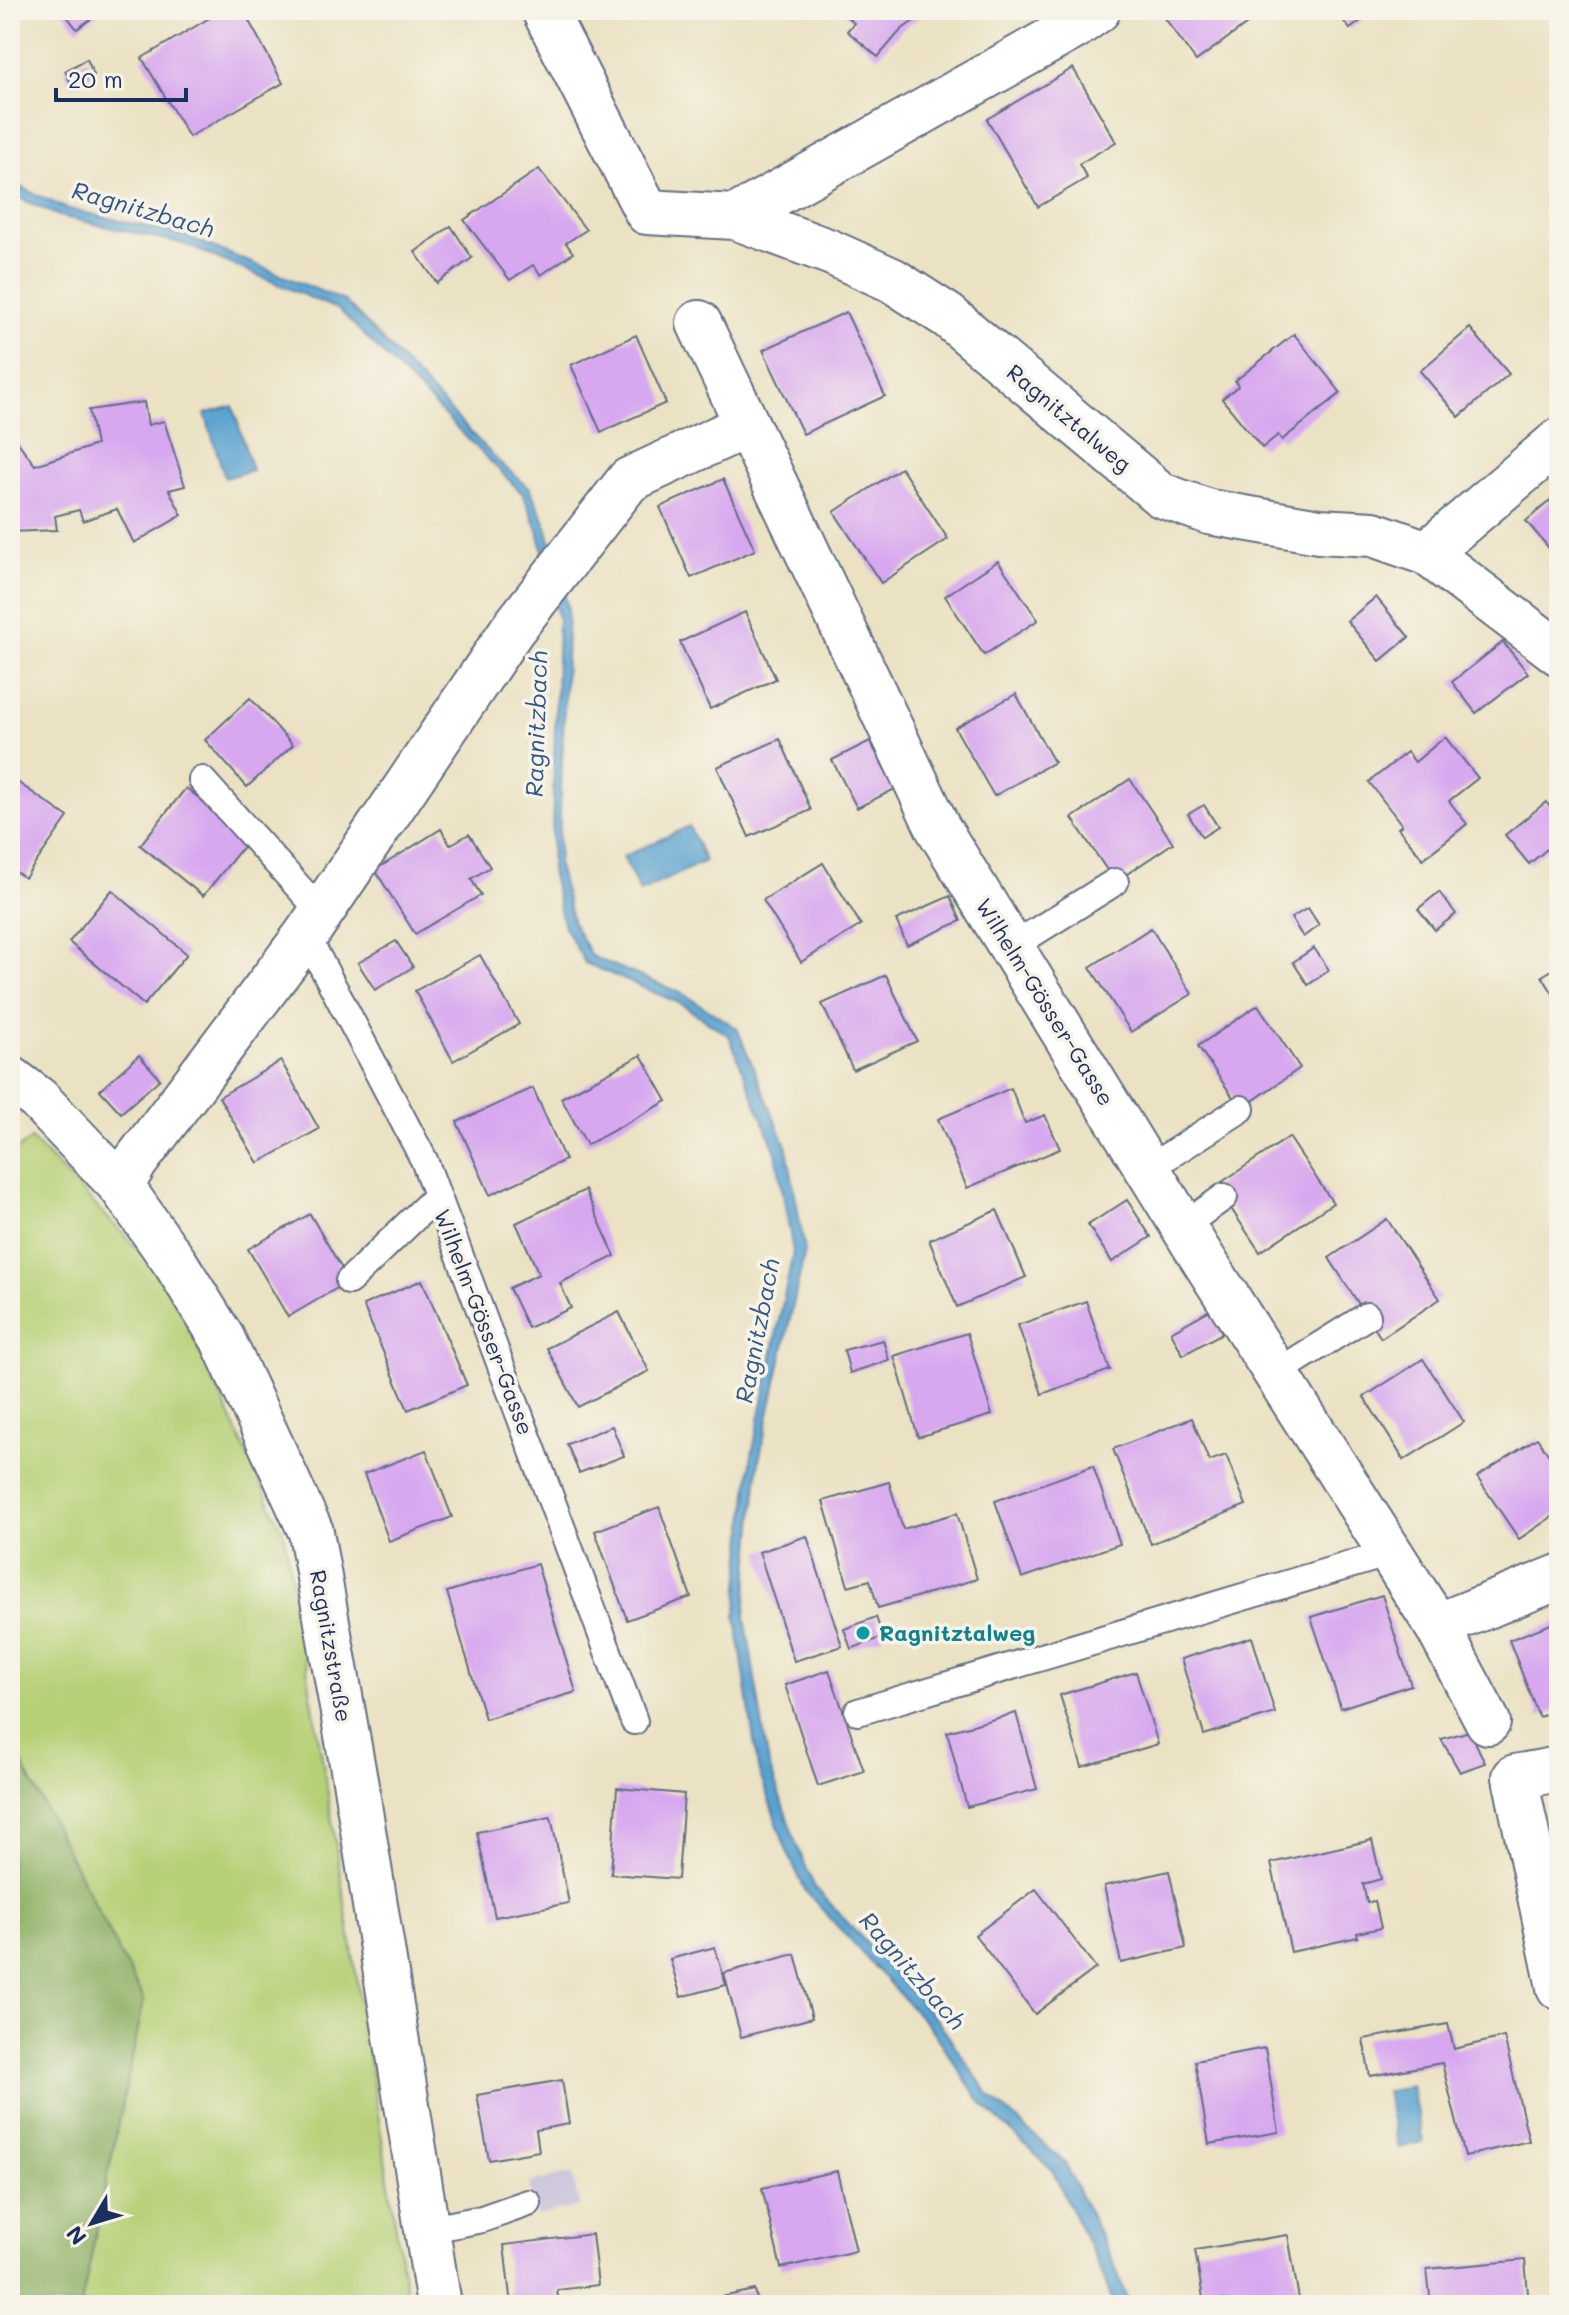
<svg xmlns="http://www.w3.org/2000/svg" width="1569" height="2315" viewBox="0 0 1569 2315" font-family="Mali,sans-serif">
	<rect width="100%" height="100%" fill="#f7f3e8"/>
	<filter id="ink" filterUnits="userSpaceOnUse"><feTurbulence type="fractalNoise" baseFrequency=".0125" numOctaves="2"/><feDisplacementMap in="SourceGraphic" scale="16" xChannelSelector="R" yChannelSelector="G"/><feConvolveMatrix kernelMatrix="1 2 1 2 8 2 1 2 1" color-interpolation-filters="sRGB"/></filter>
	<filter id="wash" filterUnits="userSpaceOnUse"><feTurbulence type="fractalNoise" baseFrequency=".006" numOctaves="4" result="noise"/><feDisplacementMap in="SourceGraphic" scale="32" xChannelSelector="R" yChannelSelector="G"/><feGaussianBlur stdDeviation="1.8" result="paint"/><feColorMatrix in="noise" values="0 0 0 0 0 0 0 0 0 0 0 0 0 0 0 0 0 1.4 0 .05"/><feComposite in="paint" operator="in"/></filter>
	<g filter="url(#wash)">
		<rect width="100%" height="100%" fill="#ebe2c3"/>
		<!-- industrial -->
		<polygon fill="#c5c0da" points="572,2173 580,2206 537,2216 529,2183"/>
		<!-- green -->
		<polygon fill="#b6d076" stroke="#68806a" stroke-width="2" points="31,1139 166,1278 284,1534 324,1770 408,2305 81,2305 144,2000 10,1740 10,1155"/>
		<!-- forest -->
		<polygon fill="#90b267" stroke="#567062" stroke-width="2" points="10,1740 144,2000 81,2305 10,2305"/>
		<!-- water -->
		<g fill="#58a2d0" stroke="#3a6897" stroke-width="2">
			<polygon points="10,182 65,208 186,236 345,301 499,462 530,488 545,522 568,608 558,866 573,923 591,956 683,994 737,1028 787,1148 805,1251 759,1460 745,1616 769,1765 796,1843 814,1886 938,2021 989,2095 1065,2163 1115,2266 1129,2305 1114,2305 1101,2271 1052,2170 982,2104 931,2029 806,1892 786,1849 758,1769 736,1618 751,1460 793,1252 776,1153 729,1036 681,1004 585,963 564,927 551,871 558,618 538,530 523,494 339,310 184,244 59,216 10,194"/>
			<polygon points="233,406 252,470 225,478 205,414"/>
			<polygon points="689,826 705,861 640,892 623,857"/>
			<polygon points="1411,2086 1423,2142 1398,2148 1386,2092"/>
		</g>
		<g id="blocks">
			<!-- building -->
			<g fill="#d7a8ef">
				<polygon points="62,10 103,10 77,29"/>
				<polygon points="223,10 243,10 283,83 189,137 142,58"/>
				<polygon points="847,10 929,10 901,30 878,57 847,31 854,23 844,14"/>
				<polygon points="1168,10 1236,10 1247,24 1196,61 1162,14"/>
				<polygon points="1335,10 1375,10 1350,29"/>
				<polygon points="87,59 94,75 72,86 65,71"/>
				<polygon points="1073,68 1116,142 1079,164 1087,178 1038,207 987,119"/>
				<polygon points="539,169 586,230 566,243 573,253 541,275 533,265 510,280 464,220"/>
				<polygon points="451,226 472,258 437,283 415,252"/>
				<polygon points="846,312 885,396 803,434 763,350"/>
				<polygon points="1470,328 1509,374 1459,417 1420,371"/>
				<polygon points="1294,334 1341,393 1282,440 1278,435 1262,448 1222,399 1238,386 1235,381"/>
				<polygon points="636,335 666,403 601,432 571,365"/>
				<polygon points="144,402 148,425 164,421 185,486 169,490 182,515 134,543 117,509 83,521 79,510 55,516 57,530 10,532 10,432 35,465 96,445 89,410"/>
				<polygon points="901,468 948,539 881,583 834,512"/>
				<polygon points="723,479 755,550 691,578 660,507"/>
				<polygon points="1559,493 1559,560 1526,521"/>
				<polygon points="998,561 1038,620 984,655 945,596"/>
				<polygon points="1376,597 1409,637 1380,661 1347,621"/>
				<polygon points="745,612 776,679 710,709 680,642"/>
				<polygon points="1503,642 1528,673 1476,713 1452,682"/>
				<polygon points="1016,694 1054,762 994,796 955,728"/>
				<polygon points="250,698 293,745 247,787 205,740"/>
				<polygon points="1445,737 1478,778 1449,801 1467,824 1423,859 1398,828 1402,825 1369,782 1407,752 1415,762"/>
				<polygon points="780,739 811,810 749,837 717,767"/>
				<polygon points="870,741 895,789 857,808 832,760"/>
				<polygon points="10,777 68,817 25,878 10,868"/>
				<polygon points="1130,779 1173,843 1115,882 1072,818"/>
				<polygon points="186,788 250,838 203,896 140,845"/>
				<polygon points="1546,802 1559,819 1559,839 1529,864 1505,835"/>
				<polygon points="1204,805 1218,827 1202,837 1188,814"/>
				<polygon points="441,829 450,845 469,834 490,867 471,879 481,895 415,934 375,870"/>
				<polygon points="823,863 861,925 801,962 763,900"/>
				<polygon points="112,890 187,954 144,1005 69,942"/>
				<polygon points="1439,892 1456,914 1435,930 1418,909"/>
				<polygon points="950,896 961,921 907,945 896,920"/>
				<polygon points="1308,908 1319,925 1303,937 1291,918"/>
				<polygon points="1151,928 1192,994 1131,1032 1090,967"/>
				<polygon points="396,941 413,967 375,990 358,963"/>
				<polygon points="1314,948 1329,970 1308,985 1293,962"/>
				<polygon points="480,955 519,1024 453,1061 415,991"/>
				<polygon points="1559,966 1559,1003 1542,976"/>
				<polygon points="886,975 917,1041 853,1070 822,1004"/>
				<polygon points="1258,1005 1300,1068 1241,1109 1198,1046"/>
				<polygon points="139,1055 160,1079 121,1113 100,1090"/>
				<polygon points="641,1055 667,1101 587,1145 561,1098"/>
				<polygon points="281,1061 319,1129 258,1163 219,1097"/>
				<polygon points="533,1088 565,1160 490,1195 457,1122"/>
				<polygon points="1011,1088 1025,1123 1045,1115 1060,1149 967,1188 938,1119"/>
				<polygon points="1289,1137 1333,1203 1260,1252 1216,1186"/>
				<polygon points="585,1190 615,1256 560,1283 571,1308 528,1328 509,1288 539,1274 516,1223"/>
				<polygon points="1127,1200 1151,1237 1112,1262 1088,1225"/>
				<polygon points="997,1210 1026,1277 957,1307 929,1240"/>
				<polygon points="310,1214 349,1281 288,1317 248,1249"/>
				<polygon points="1387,1219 1440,1299 1381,1338 1329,1258"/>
				<polygon points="422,1280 467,1385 408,1410 363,1305"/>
				<polygon points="1086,1301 1110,1370 1042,1394 1018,1325"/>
				<polygon points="1210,1310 1222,1333 1183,1355 1171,1332"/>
				<polygon points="619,1312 649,1371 578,1407 547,1348"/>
				<polygon points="967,1333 992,1415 918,1437 894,1356"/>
				<polygon points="883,1340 889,1360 850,1373 844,1350"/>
				<polygon points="1423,1359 1464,1422 1404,1460 1364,1397"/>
				<polygon points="1192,1418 1209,1461 1226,1455 1246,1505 1151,1544 1113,1449"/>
				<polygon points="612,1426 624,1456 579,1473 567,1444"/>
				<polygon points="1537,1438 1559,1470 1559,1512 1519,1539 1477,1477"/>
				<polygon points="426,1450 452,1517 389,1541 364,1474"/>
				<polygon points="1093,1466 1120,1544 1022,1578 995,1501"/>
				<polygon points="889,1482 903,1529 957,1513 977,1579 878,1608 870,1580 848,1586 823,1501"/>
				<polygon points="659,1507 691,1597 627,1620 595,1531"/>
				<polygon points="807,1536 842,1646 794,1661 759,1552"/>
				<polygon points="537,1564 576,1692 485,1719 447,1592"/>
				<polygon points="1382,1595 1411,1685 1341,1708 1311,1617"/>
				<polygon points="876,1617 883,1637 851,1649 844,1629"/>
				<polygon points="1559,1621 1559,1710 1539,1717 1509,1640"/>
				<polygon points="1252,1637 1275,1713 1204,1735 1181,1659"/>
				<polygon points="829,1670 864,1771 818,1786 785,1685"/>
				<polygon points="1136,1672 1158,1744 1082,1767 1060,1695"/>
				<polygon points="1016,1713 1037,1789 967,1807 947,1732"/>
				<polygon points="1470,1731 1485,1763 1460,1772 1441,1739"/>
				<polygon points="617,1788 684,1794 678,1879 611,1874"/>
				<polygon points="551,1817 569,1903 495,1917 477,1832"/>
				<polygon points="1372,1840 1381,1879 1363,1884 1367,1903 1375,1901 1381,1928 1357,1933 1358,1937 1291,1952 1271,1863"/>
				<polygon points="1169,1871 1186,1948 1121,1963 1104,1886"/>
				<polygon points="1036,1889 1096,1968 1035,2014 975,1935"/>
				<polygon points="715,1947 726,1985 681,1997 670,1959"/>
				<polygon points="795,1954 812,2018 741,2037 724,1973"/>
				<polygon points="1448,2024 1454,2049 1504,2037 1529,2141 1465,2156 1442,2063 1370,2076 1363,2039"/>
				<polygon points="1265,2048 1279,2132 1209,2144 1195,2061"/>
				<polygon points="562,2080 569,2124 536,2130 539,2151 489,2160 477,2095"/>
				<polygon points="837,2171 856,2251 781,2268 762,2188"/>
				<polygon points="592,2234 598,2285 557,2290 559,2303 511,2305 504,2245"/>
				<polygon points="1288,2235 1300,2305 1226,2305 1225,2300 1204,2304 1195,2250"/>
				<polygon points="1525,2260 1529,2305 1431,2305 1427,2269"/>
				<polygon points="755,2290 758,2305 722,2305 721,2297"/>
			</g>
		</g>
	</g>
	<g filter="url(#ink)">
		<use href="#blocks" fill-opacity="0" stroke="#646e81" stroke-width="2"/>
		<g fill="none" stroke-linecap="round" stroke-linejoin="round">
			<!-- lane casing -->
			<g stroke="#646e81" stroke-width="30">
				<g id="lane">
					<polyline points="202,780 321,912"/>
					<polyline points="306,935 424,1160 634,1721"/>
					<polyline points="1011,947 1115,882"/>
					<polyline points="1148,1169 1241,1109"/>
					<polyline points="1183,1226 1224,1197"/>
					<polyline points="349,1281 437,1196"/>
					<polyline points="1276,1373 1367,1316"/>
					<polyline points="858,1712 1390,1553"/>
					<polyline points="426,2230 482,2219 528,2203"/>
				</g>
			</g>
			<!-- street casing -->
			<g stroke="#646e81" stroke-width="48">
				<g id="street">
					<polyline points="544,10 647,212 735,217 830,252 892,280 948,316 1161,495 1209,512 1319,531 1373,534 1427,553 1559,653"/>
					<polyline points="735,217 1074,27 1098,10"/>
					<polyline points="699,323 938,828 1198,1251 1437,1626 1488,1722"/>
					<polyline points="1427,553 1559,441"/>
					<polyline points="121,1186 136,1161 306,935 512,630 629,480 747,425"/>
					<polyline points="1437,1626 1559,1577"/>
					<polyline points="1559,1769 1515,1777 1559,1987"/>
				</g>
			</g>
			<!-- secondary casing -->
			<g stroke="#646e81" stroke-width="48">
				<polyline id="secondary" points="10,1078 38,1099 121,1186 176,1264 222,1338 311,1532 356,1786 439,2305"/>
			</g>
			<!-- lane -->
			<use href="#lane" stroke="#fff" stroke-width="26"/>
			<!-- street -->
			<use href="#street" stroke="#fff" stroke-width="44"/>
			<!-- secondary -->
			<use href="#secondary" stroke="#fff" stroke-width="44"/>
		</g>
	</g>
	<!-- markers -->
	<circle fill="#0f9aa8" stroke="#f7f3e8" stroke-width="3" cx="863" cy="1633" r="8"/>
	<g text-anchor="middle" stroke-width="7" stroke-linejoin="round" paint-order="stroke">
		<!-- street labels -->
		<g font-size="22" fill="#1b2f5e" stroke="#f7f3e8">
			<text transform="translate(1069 418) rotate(40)" y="8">Ragnitztalweg</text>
			<text transform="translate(1045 1002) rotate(58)" y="8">Wilhelm-Gösser-Gasse</text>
			<text transform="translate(484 1322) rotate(69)" y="8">Wilhelm-Gösser-Gasse</text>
			<text transform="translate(331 1646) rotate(80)" y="8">Ragnitzstraße</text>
		</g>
		<!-- culture labels -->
		<g font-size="22" font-weight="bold" fill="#0d838f" stroke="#f7f3e8" text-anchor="start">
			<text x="879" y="1641">Ragnitztalweg</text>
		</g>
		<!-- water labels -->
		<g font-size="24" font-style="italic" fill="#305786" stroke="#f7f3e8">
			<text transform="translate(143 210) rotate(16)" y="8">Ragnitzbach</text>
			<text transform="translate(537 724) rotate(-88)" y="8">Ragnitzbach</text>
			<text transform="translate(758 1331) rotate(-79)" y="8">Ragnitzbach</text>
			<text transform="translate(912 1971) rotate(49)" y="8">Ragnitzbach</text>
		</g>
	</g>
	<!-- margin -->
	<rect width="1569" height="2315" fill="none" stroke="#f7f3e8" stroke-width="40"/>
	<!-- north arrow -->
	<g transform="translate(92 2223) rotate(232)" stroke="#f7f3e8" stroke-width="6" paint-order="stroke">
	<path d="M0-6L14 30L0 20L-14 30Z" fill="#1b2f5e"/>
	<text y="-12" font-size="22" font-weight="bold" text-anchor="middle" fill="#1b2f5e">N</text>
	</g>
	<!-- scale -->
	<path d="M56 88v12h130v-12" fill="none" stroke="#1b2f5e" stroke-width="4"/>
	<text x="68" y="88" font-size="24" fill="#1b2f5e" stroke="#f7f3e8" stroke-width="6" paint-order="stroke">20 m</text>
</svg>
